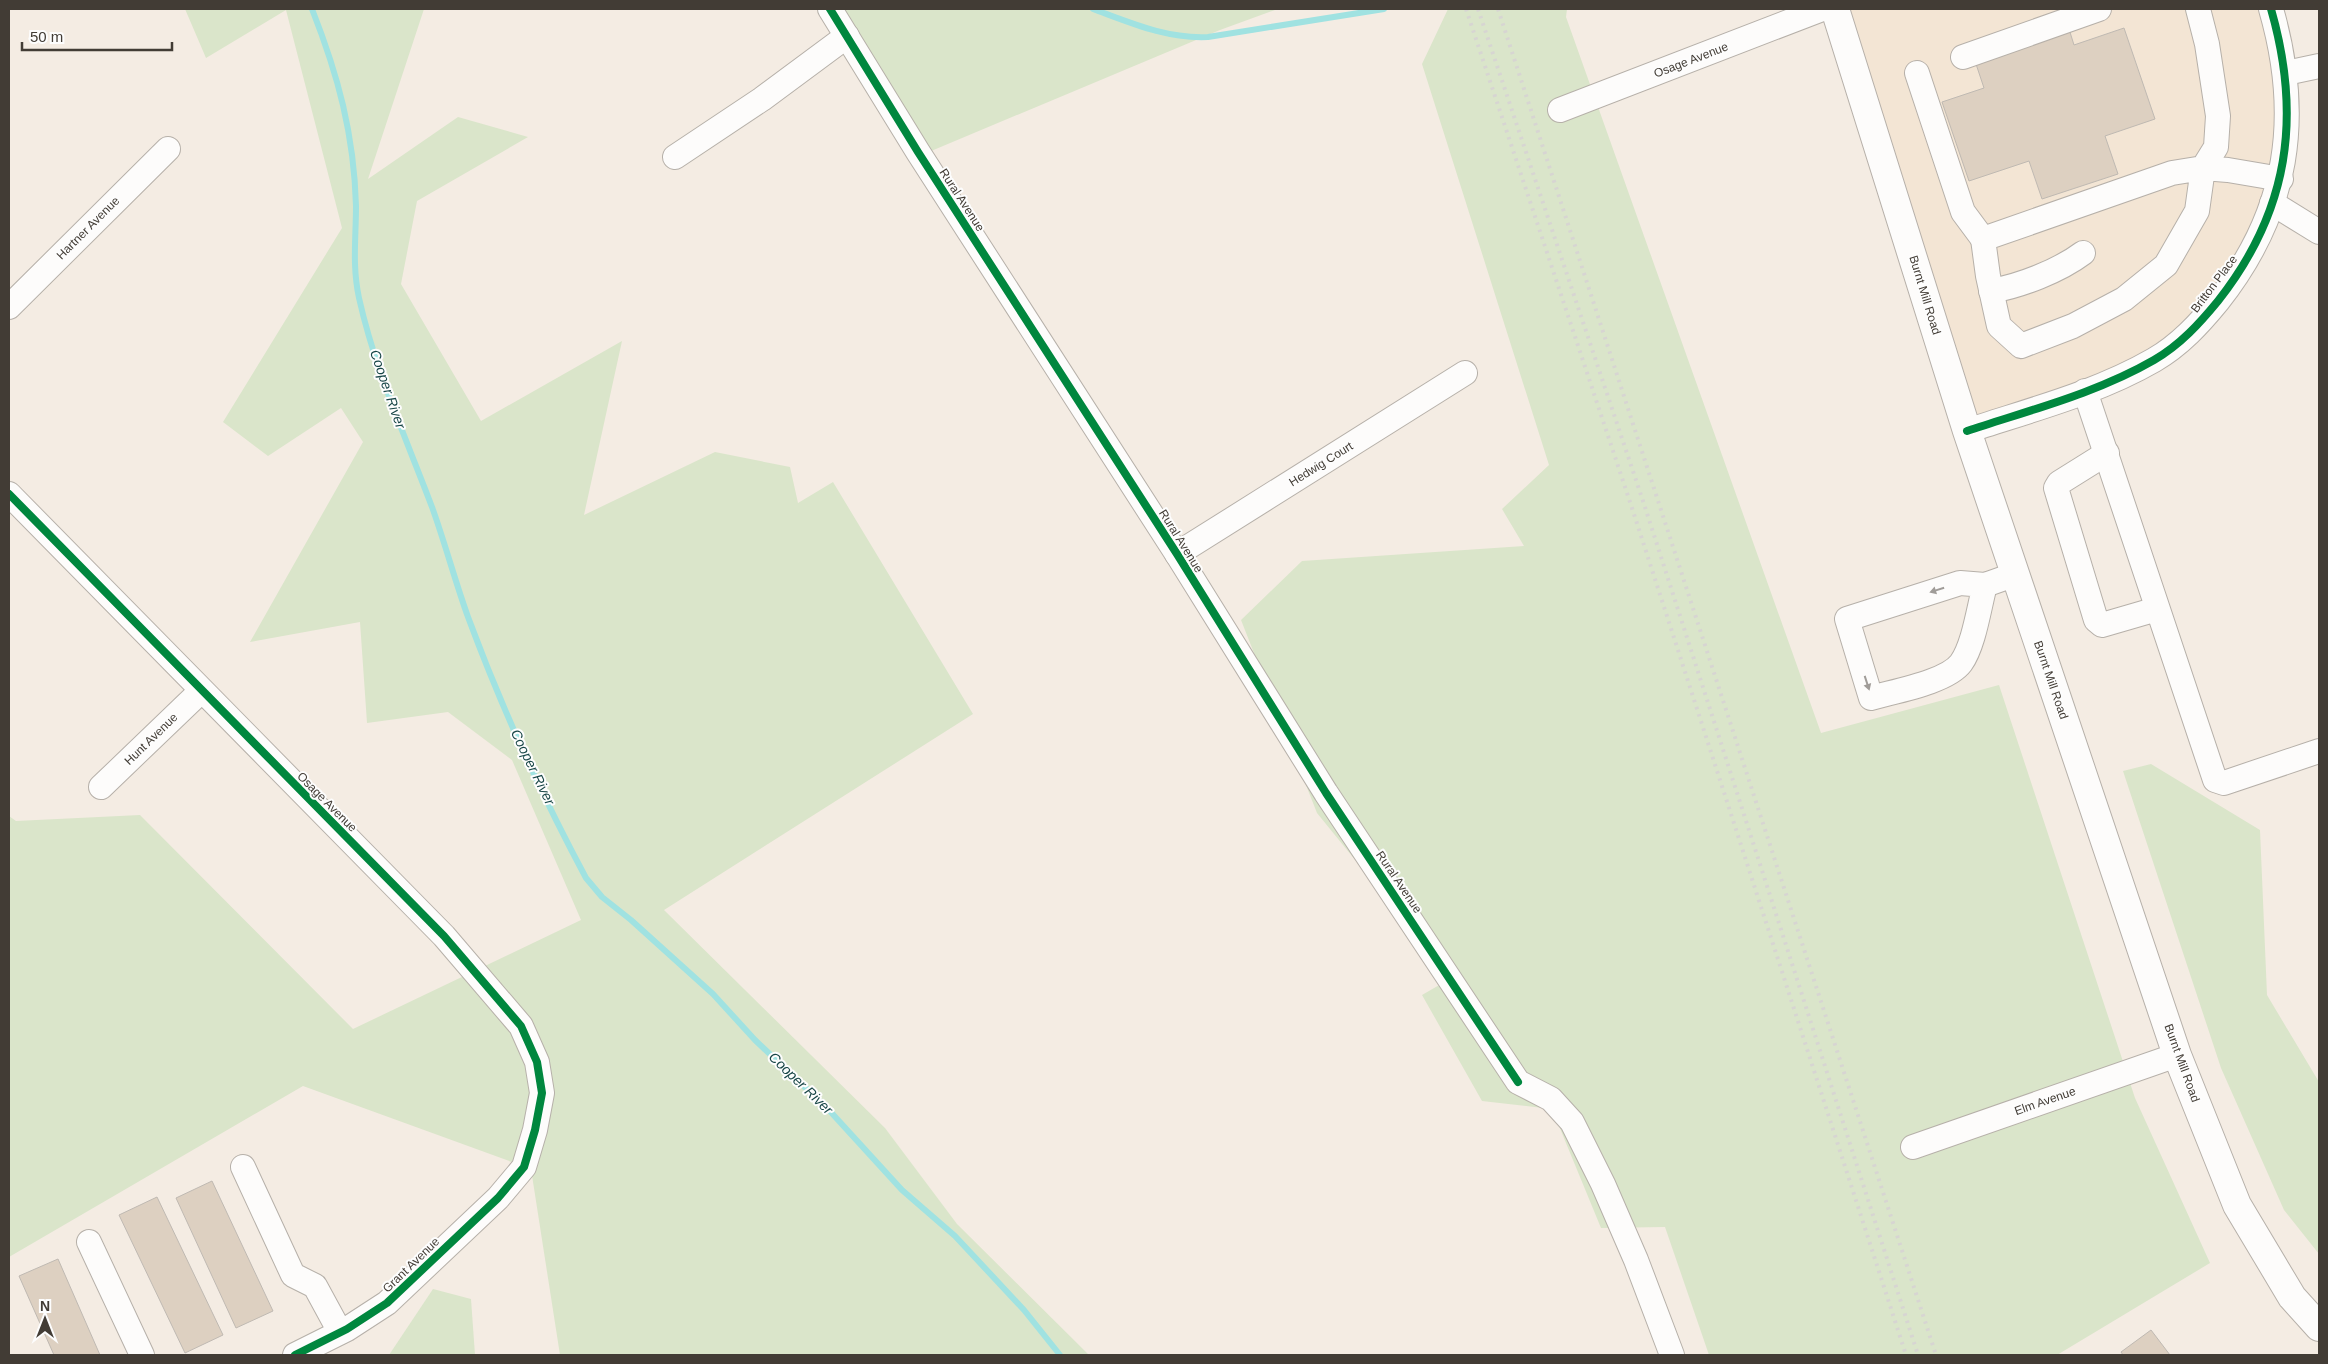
<svg xmlns="http://www.w3.org/2000/svg" width="2328" height="1364" viewBox="0 0 2328 1364" font-family="Arial,sans-serif">
	<rect width="100%" height="100%" fill="#f4ece3"/>
	<!-- built -->
	<polygon fill="#f3e5d4" points="1835,9 2271,9 2286,73 2272,203 2184,338 1967,431"/>
	<!-- green -->
	<g fill="#dae5ca">
		<polygon points="185,9 424,9 368,179 458,117 528,137 417,201 401,284 481,421 622,341 584,515 715,452 790,467 798,503 833,482 973,714 664,910 885,1128 957,1224 1089,1355 560,1355 531,1169 303,1086 9,1257 9,816 16,821 140,815 353,1029 581,920 512,760 448,712 367,723 360,622 250,642 363,442 341,408 268,456 223,422 342,228 286,10 206,58"/>
		<polygon points="834,9 1275,9 1275,10 1220,30 924,154"/>
		<polygon points="1448,9 1567,9 1566,17 1821,733 1999,685 2135,1098 2210,1263 2057,1355 1709,1355 1665,1227 1601,1228 1552,1109 1482,1101 1422,995 1448,980 1399,914 1317,813 1241,620 1302,561 1524,546 1502,509 1549,465 1422,64"/>
		<polygon points="2151,764 2260,830 2267,995 2319,1082 2319,1254 2284,1210 2221,1068 2123,771"/>
		<polygon points="433,1289 471,1299 475,1355 389,1355"/>
	</g>
	<g fill="none" stroke-linecap="round" stroke-linejoin="round">
		<!-- stream -->
		<g stroke="#a0e2e1" stroke-width="6">
			<path d="M312,9c26,66 42,125 44,197 0,32 -4,59 3,92 16,72 47,140 73,209 13,36 23,74 36,110 33,89 73,177 118,261l16,19 29,23 82,74 42,46 73,69 74,81 53,46 69,74 36,45"/>
			<path d="M1093,9c38,14 74,30 115,28l176,-28"/>
		</g>
	</g>
	<!-- building -->
	<g fill="#ddd0c1" stroke="#bfb9b2">
		<polygon points="2124,28 2155,119 2105,136 2118,174 2042,199 2029,161 1969,181 1942,102 1984,88 1975,61 2069,29 2074,45"/>
		<polygon points="212,1181 273,1311 236,1328 176,1198"/>
		<polygon points="157,1197 223,1335 185,1353 119,1215"/>
		<polygon points="58,1259 100,1355 54,1355 19,1276"/>
		<polygon points="2151,1330 2170,1355 2123,1355 2121,1352"/>
	</g>
	<g fill="none" stroke-linecap="round" stroke-linejoin="round">
		<!-- minor casing -->
		<g stroke="#b6b0a9" stroke-width="26">
			<g id="minor">
				<polyline points="830,9 918,152 1177,554 1326,793 1518,1082 1551,1099 1572,1122 1603,1184 1636,1260 1672,1355"/>
				<polyline points="2198,9 2207,44 2218,116 2216,147 2203,168 2197,211 2166,265 2124,299 2073,326 2021,346 1999,326 1988,276 1983,239 2172,173 2203,168 2228,170 2281,179"/>
				<polyline points="1963,57 2099,9"/>
				<polyline points="1917,73 1963,212 1983,239"/>
				<polyline points="2286,73 2319,66"/>
				<polyline points="1560,110 1822,9"/>
				<polyline points="675,157 762,99 847,36"/>
				<polyline points="2272,203 2319,232"/>
				<path d="M1991,291c29,-5 68,-20 92,-38"/>
				<polyline points="9,307 168,149"/>
				<polyline points="2085,391 2215,780 2224,783 2319,751"/>
				<path d="M1967,431c63,-21 130,-38 187,-71 26,-15 46,-37 64,-59 71,-90 84,-184 53,-292"/>
				<polyline points="2107,453 2059,483 2056,488 2096,620 2102,625 2157,609"/>
				<polyline points="9,494 444,936 521,1026 537,1062 542,1093 535,1130 524,1167 498,1198 387,1303 347,1329 295,1355"/>
				<polyline points="1177,554 1465,373"/>
				<path d="M1985,585c-6,22 -11,60 -24,78 -14,19 -66,28 -90,35l-24,-79 113,-36 25,2 31,-11"/>
				<polyline points="101,787 201,691"/>
				<polyline points="1913,1147 2177,1055"/>
				<polyline points="243,1167 293,1275 315,1286 340,1332"/>
				<polyline points="89,1242 142,1355"/>
			</g>
		</g>
		<!-- major casing -->
		<g stroke="#b6b0a9" stroke-width="30">
			<polyline id="major" points="1835,9 1967,431 2177,1055 2237,1205 2292,1297 2319,1327"/>
		</g>
		<!-- minor -->
		<use href="#minor" stroke="#fdfcfb" stroke-width="24"/>
		<!-- major -->
		<use href="#major" stroke="#fdfcfb" stroke-width="28"/>
		<!-- rail -->
		<g stroke="#d7d5d2" stroke-width="4" stroke-dasharray="2.5 5" stroke-linecap="butt">
			<polyline points="1466,9 1632,508 1906,1355"/>
			<polyline points="1478,9 1644,504 1918,1355"/>
			<polyline points="1498,9 1936,1355"/>
		</g>
		<!-- cycleway casing -->
		<g stroke="#fdfdfd" stroke-width="11">
			<g id="cycleway">
				<polyline points="830,9 918,152 1177,554 1326,793 1518,1082"/>
				<path d="M1967,431c63,-21 130,-38 187,-71 26,-15 46,-37 64,-59 71,-90 84,-184 53,-292"/>
				<polyline points="9,494 444,936 521,1026 537,1062 542,1093 535,1130 524,1167 498,1198 387,1303 347,1329 295,1355"/>
			</g>
		</g>
		<!-- cycleway -->
		<use href="#cycleway" stroke="#00873e" stroke-width="8"/>
	</g>
	<!-- one-way arrows -->
	<defs><path id="oneway-solid" d="M-6-.8H1V-3.2L6.5 0L1 3.2V.8H-6Z" transform="scale(1.25)"/></defs>
	<g fill="#a09c98">
		<use href="#oneway-solid" transform="translate(1937 590) rotate(162)"/>
		<use href="#oneway-solid" transform="translate(1867 683) rotate(72)"/>
	</g>
	<g text-anchor="middle" stroke-width="4" stroke-linejoin="round" paint-order="stroke">
		<!-- street labels -->
		<g font-size="12" fill="#423c35" stroke="#fdfdfd">
			<text transform="translate(1691 60) rotate(-21)" y="4">Osage Avenue</text>
			<text transform="translate(962 200) rotate(57)" y="4">Rural Avenue</text>
			<text transform="translate(88 228) rotate(-45)" y="4">Hartner Avenue</text>
			<text transform="translate(2214 284) rotate(-53)" y="4">Britton Place</text>
			<text transform="translate(1925 295) rotate(73)" y="4">Burnt Mill Road</text>
			<text transform="translate(1321 464) rotate(-32)" y="4">Hedwig Court</text>
			<text transform="translate(1181 541) rotate(58)" y="4">Rural Avenue</text>
			<text transform="translate(2051 680) rotate(71)" y="4">Burnt Mill Road</text>
			<text transform="translate(151 739) rotate(-44)" y="4">Hunt Avenue</text>
			<text transform="translate(327 802) rotate(45)" y="4">Osage Avenue</text>
			<text transform="translate(1399 882) rotate(56)" y="4">Rural Avenue</text>
			<text transform="translate(2182 1063) rotate(70)" y="4">Burnt Mill Road</text>
			<text transform="translate(2045 1101) rotate(-19)" y="4">Elm Avenue</text>
			<text transform="translate(411 1265) rotate(-44)" y="4">Grant Avenue</text>
		</g>
		<!-- water labels -->
		<g font-size="14" font-style="italic" fill="#184647" stroke="#fdfdfd">
			<text transform="translate(388 389) rotate(71)" y="5">Cooper River</text>
			<text transform="translate(533 767) rotate(64)" y="5">Cooper River</text>
			<text transform="translate(801 1083) rotate(44)" y="5">Cooper River</text>
		</g>
	</g>
	<!-- border -->
	<rect width="2328" height="1364" fill="none" stroke="#423c35" stroke-width="20"/>
	<!-- north arrow -->
	<g transform="translate(45 1319)" stroke="#fdfdfd" stroke-width="4" paint-order="stroke">
	<path d="M0-4L9 19L0 12L-9 19Z" fill="#423c35"/>
	<text y="-8" font-size="14" font-weight="bold" text-anchor="middle" fill="#423c35">N</text>
	</g>
	<!-- scale -->
	<path d="M22 42v8h150v-8" fill="none" stroke="#423c35" stroke-width="2.5"/>
	<text x="30" y="42" font-size="15" fill="#423c35" stroke="#fdfdfd" stroke-width="4" paint-order="stroke">50 m</text>
</svg>
